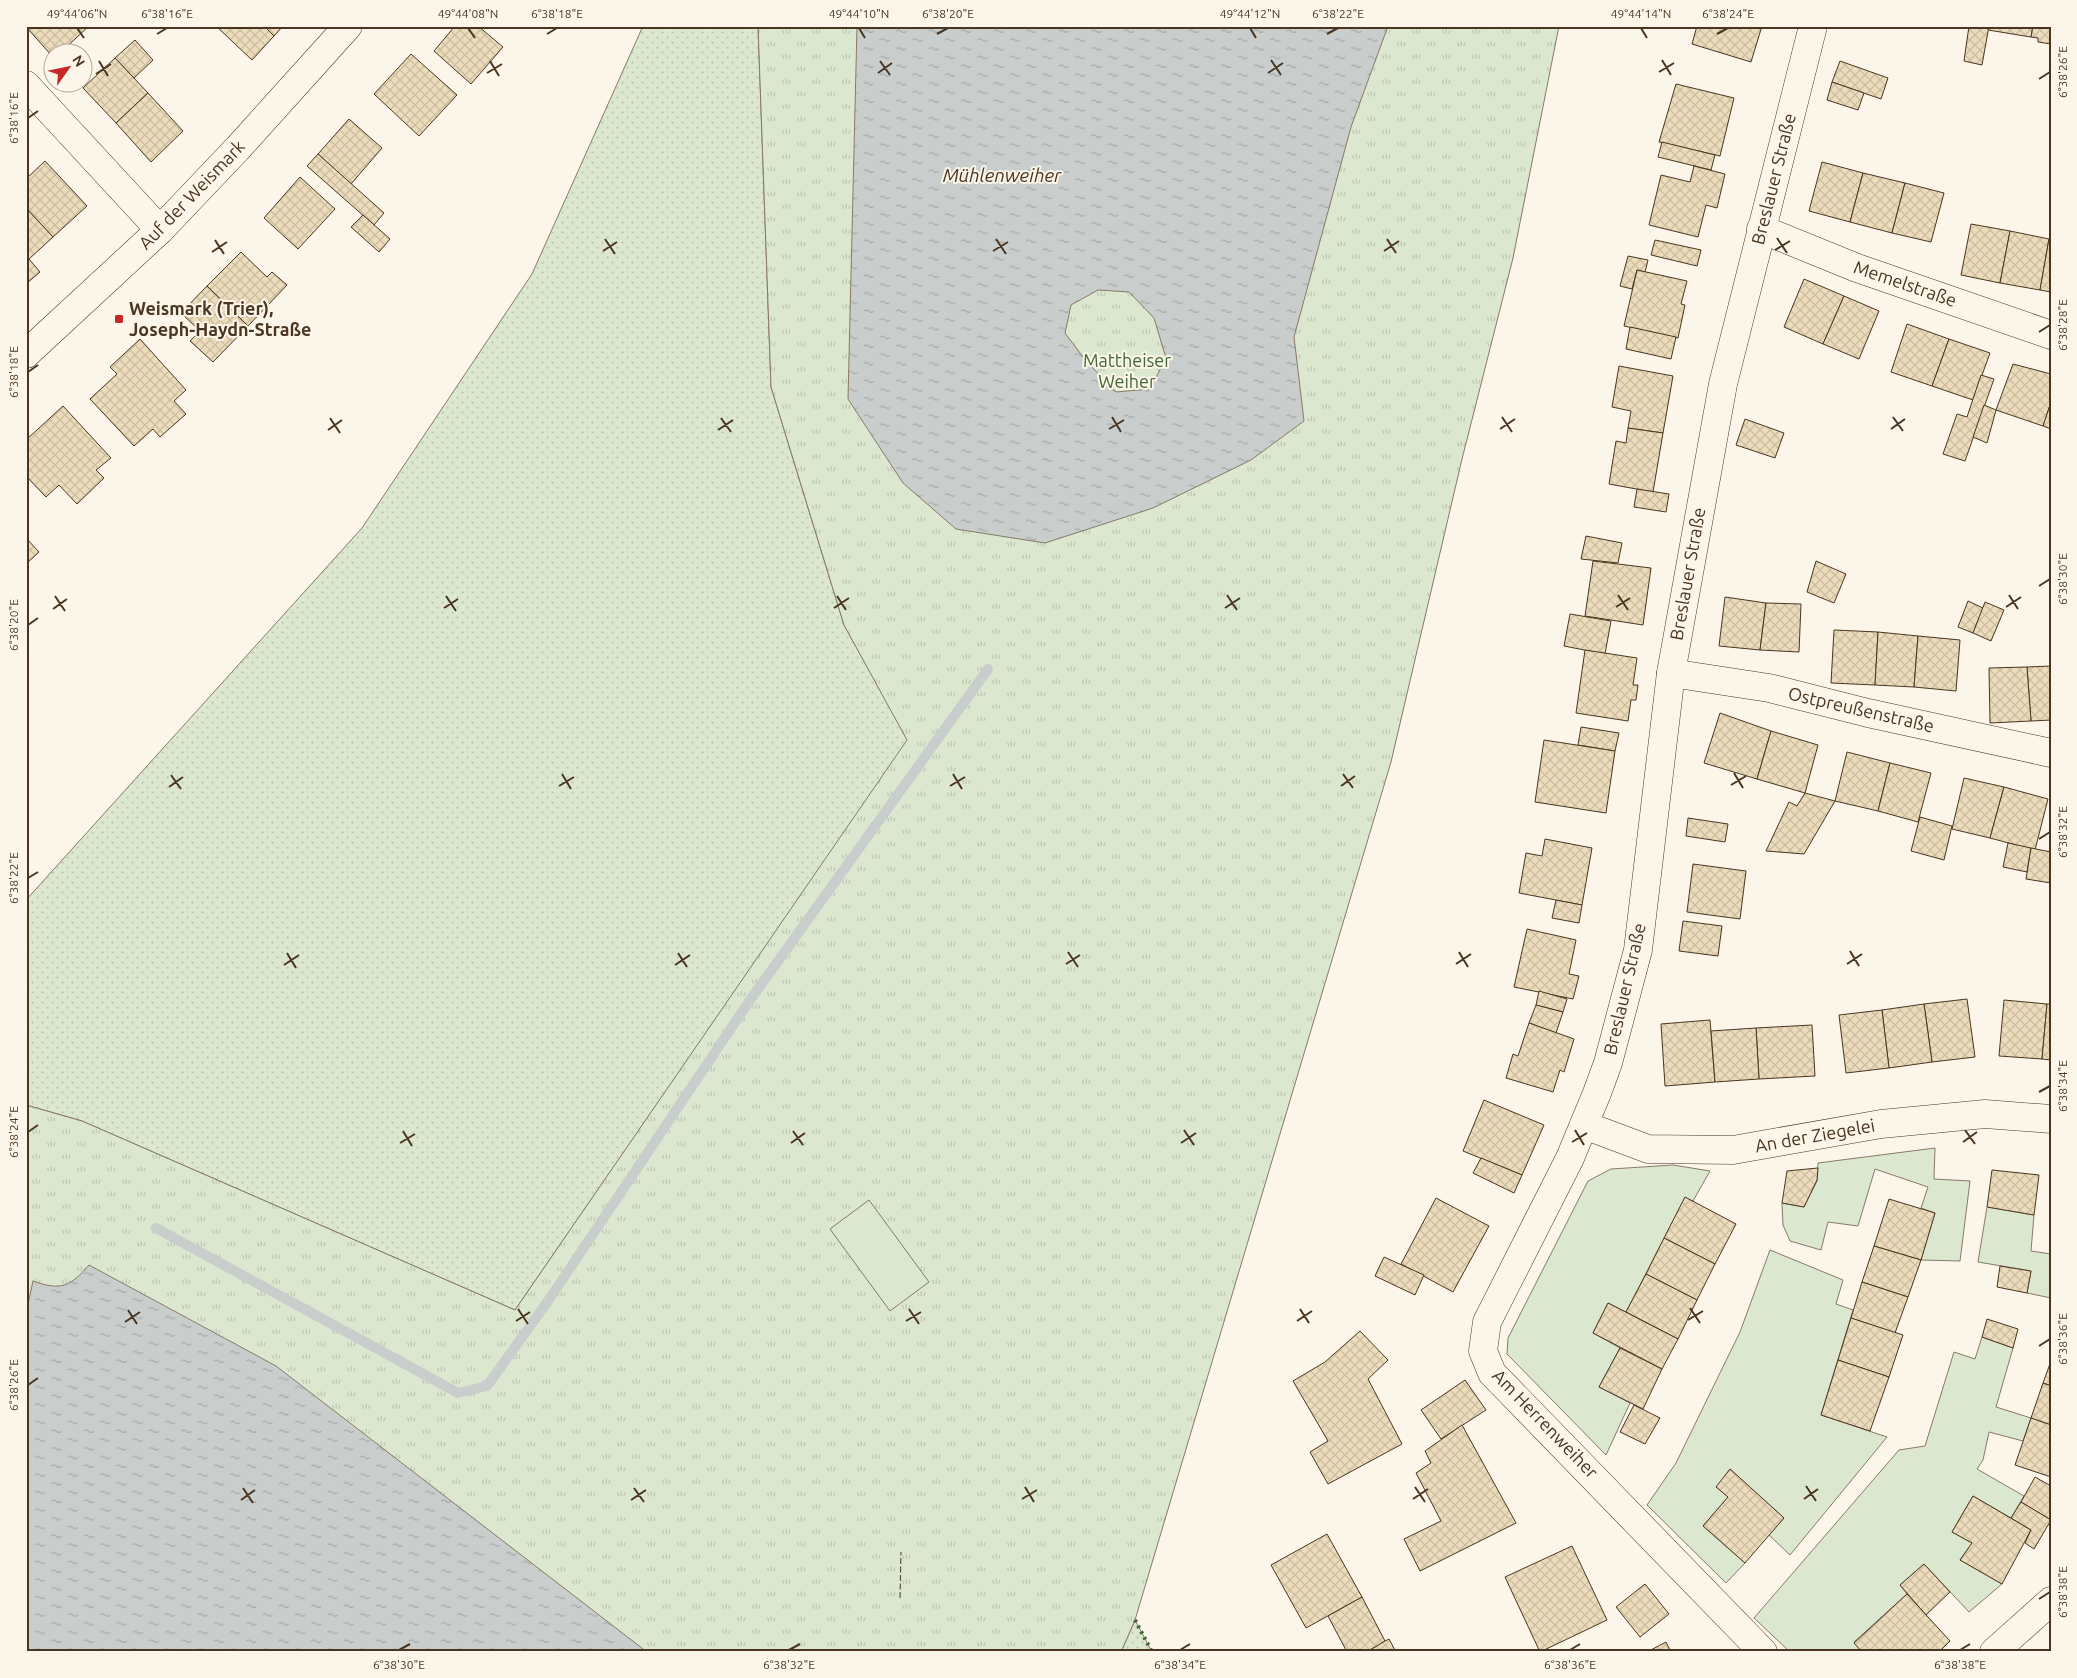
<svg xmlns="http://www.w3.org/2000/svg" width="2077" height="1678" viewBox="0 0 2077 1678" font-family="Ubuntu,sans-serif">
	<defs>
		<pattern id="grass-dots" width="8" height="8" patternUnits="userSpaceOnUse" patternTransform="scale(1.25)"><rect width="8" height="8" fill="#dce7d0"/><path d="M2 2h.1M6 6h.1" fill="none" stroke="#bec7b2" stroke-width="1.8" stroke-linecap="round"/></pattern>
		<pattern id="park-tufts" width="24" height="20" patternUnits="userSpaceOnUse" patternTransform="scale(1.25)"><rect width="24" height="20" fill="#dce7d0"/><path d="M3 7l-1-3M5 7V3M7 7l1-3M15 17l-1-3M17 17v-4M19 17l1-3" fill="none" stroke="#bec7b2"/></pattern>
		<pattern id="water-ripples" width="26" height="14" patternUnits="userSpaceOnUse" patternTransform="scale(1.25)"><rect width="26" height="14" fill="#c9cecd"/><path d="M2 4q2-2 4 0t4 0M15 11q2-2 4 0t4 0" fill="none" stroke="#a5a8a6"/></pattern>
		<pattern id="building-cross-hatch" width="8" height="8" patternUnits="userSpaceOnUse" patternTransform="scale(1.25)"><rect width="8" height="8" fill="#ecdcbc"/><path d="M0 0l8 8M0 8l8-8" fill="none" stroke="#ccbda1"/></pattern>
	</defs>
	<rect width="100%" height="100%" fill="#fbf6e9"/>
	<!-- grass -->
	<g fill="url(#grass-dots)" stroke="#887966">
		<polygon points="643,26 758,26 771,387 844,625 908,740 515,1310 82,1121 26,1105 26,900 362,528 532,274"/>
		<polygon points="1135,1620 1152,1652 1121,1652"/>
	</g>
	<!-- park -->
	<polygon fill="url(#park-tufts)" stroke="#887966" points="758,26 1559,26 1513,258 1462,459 1391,762 1135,1620 1121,1652 26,1652 26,1105 82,1121 515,1310 907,740 844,625 771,387"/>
	<!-- garden -->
	<g fill="#dce7d0" stroke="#887966">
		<polygon points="1935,1148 1934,1179 1970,1181 1960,1261 1921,1260 1935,1213 1921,1208 1928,1187 1875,1169 1858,1226 1828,1222 1821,1250 1790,1241 1783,1225 1782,1203 1804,1207 1817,1181 1818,1163"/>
		<polygon points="1673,1165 1710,1171 1693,1201 1685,1198 1626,1312 1608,1303 1593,1333 1620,1348 1599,1387 1630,1403 1606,1455 1507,1354 1508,1338 1588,1181 1611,1169"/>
		<polygon points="869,1200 929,1282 890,1311 830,1229"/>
		<polygon points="1987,1207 2034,1215 2031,1251 2051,1254 2051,1298 2027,1293 2031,1271 1978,1262"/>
		<polygon points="1770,1250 1843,1280 1836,1304 1853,1310 1821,1415 1887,1437 1790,1555 1769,1535 1784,1518 1730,1469 1717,1487 1728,1497 1703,1526 1745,1563 1726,1583 1647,1505 1676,1463 1740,1332"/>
		<polygon points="1982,1337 2013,1348 1996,1407 2031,1418 2023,1441 1989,1432 1983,1460 1977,1469 2024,1496 2011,1518 1973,1496 1952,1532 1972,1543 1960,1560 2002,1584 1969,1612 1924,1564 1900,1585 1907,1594 1854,1642 1862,1652 1790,1652 1754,1618 1899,1450 1925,1446 1954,1352 1975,1359"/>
	</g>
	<!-- water -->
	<g fill="url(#water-ripples)" stroke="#887966" fill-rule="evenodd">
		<path d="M857,26h531l-37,101 -57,210 10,84 -53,39 -98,48 -108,35 -89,-14 -53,-46 -55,-84zM1098,290l31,2 25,26 12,40 -16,31 -34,3 -30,-31 -21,-28 6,-28z"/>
		<path d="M89,1265l187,101 371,286h-621v-339l7,-32c28,10 37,6 56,-16z"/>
	</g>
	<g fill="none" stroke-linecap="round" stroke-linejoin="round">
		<!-- stream -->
		<polyline stroke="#c9cecd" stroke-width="10" points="156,1228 458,1393 487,1386 548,1301 750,1000 988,669"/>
	</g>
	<!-- building -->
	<g fill="url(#building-cross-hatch)" stroke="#4a3520">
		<polygon points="32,26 89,26 61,52 52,52 52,56 28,29"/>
		<polygon points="216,26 264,26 274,36 252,60"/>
		<polygon points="264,26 283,26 274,36"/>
		<polygon points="455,26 478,26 503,47 471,84 434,51"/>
		<polygon points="1697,26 1762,26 1751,62 1692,44"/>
		<polygon points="1969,26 1989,26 1982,65 1964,61"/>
		<polygon points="1989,26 2033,26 2031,37 1988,30"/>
		<polygon points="2033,26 2051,26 2051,44 2038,42 2038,38 2031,37"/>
		<polygon points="135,40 153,60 134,78 115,58"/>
		<polygon points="411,54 457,95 419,136 374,94"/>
		<polygon points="115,58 148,93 116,123 83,88"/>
		<polygon points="1840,61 1888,78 1881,99 1832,82"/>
		<polygon points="1832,82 1864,93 1858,110 1827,100"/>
		<polygon points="1676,84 1734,98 1720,156 1659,142"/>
		<polygon points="148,93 183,131 151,162 116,123"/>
		<polygon points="349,119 382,148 351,184 318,154"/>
		<polygon points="1662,142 1715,155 1711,170 1658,157"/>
		<polygon points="318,154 384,213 374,225 307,166"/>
		<polygon points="45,161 87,206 53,237 26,208 26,179"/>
		<polygon points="1822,162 1863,173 1850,222 1809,211"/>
		<polygon points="1694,166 1725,174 1717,208 1706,205 1698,237 1649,225 1661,175 1690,182"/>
		<polygon points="1863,173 1905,183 1892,233 1850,222"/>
		<polygon points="300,177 335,209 298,249 264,218"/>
		<polygon points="1905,183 1944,193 1931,242 1892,233"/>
		<polygon points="26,208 53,237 29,259 40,272 26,284"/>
		<polygon points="363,215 390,239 379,252 351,227"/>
		<polygon points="1971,224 2010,231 2000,283 1961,275"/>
		<polygon points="2010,231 2049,239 2040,290 2000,283"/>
		<polygon points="2049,239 2051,239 2051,292 2040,290"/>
		<polygon points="1655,240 1701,250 1697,266 1651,255"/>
		<polygon points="241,252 267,277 272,272 287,285 248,326 207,286"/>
		<polygon points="1628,256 1648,260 1645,272 1637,270 1632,289 1620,286"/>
		<polygon points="1637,270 1687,281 1681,304 1685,305 1678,338 1624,326"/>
		<polygon points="1804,279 1844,296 1823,344 1784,327"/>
		<polygon points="207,286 248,326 213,362 190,341 200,331 181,313"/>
		<polygon points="1844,296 1879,311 1859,359 1823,344"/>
		<polygon points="1907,324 1949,339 1932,386 1891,372"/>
		<polygon points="1630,327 1676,337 1671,359 1626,349"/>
		<polygon points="140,339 186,390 174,401 186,414 160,437 153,429 134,446 90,399 117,374 110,367"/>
		<polygon points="1949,339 1990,353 1973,400 1932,386"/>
		<polygon points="2013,364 2051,374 2051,402 2043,426 1996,410"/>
		<polygon points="1619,366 1673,376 1663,433 1628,428 1631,411 1612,407"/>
		<polygon points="1981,375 1994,379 1965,461 1943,454 1957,414 1967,417"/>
		<polygon points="2051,402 2051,429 2043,426"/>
		<polygon points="1984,405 1996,410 1987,443 1973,437"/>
		<polygon points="63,406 111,458 96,470 104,478 77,504 59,485 46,497 26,476 26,440"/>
		<polygon points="1745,419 1784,433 1775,458 1736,445"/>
		<polygon points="1628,428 1663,433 1653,492 1609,484 1616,441 1626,443"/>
		<polygon points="1637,489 1669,494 1666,512 1634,507"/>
		<polygon points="1586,536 1622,543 1618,563 1581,559"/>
		<polygon points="26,538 39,552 26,564"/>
		<polygon points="1593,561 1651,568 1643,625 1585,616"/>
		<polygon points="1816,561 1846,574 1834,603 1807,592"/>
		<polygon points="1725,597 1766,603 1760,650 1719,646"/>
		<polygon points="1968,601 1983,608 1973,633 1958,627"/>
		<polygon points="1985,602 2004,610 1991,641 1973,633"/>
		<polygon points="1766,603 1801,604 1799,652 1760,650"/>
		<polygon points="1570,614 1611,621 1605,654 1564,646"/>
		<polygon points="1834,630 1878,632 1875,685 1831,683"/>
		<polygon points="1878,632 1918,636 1914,687 1875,685"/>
		<polygon points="1918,636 1960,640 1956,691 1914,687"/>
		<polygon points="1585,650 1637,658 1633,685 1638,685 1636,700 1631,700 1628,721 1576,713"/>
		<polygon points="2051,666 2051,720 2031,721 2027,667"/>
		<polygon points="2027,667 2031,721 1990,723 1989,668"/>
		<polygon points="1720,713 1771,731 1757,779 1704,763"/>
		<polygon points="1581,727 1619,733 1615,751 1578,745"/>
		<polygon points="1771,731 1818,745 1805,793 1757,779"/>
		<polygon points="1544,740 1615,751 1606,813 1535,802"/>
		<polygon points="1847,752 1890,763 1878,811 1835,801"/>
		<polygon points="1890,763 1931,773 1918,822 1878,811"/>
		<polygon points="1964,778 2004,787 1990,838 1952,829"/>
		<polygon points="2004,787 2048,799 2035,850 1990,838"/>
		<polygon points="1805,793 1835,801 1804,854 1766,851 1789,802 1797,806"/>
		<polygon points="1920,817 1952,826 1944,860 1911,851"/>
		<polygon points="1688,818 1728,824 1725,842 1686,836"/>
		<polygon points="1545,839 1592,848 1582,905 1519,893 1526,853 1542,856"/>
		<polygon points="2008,843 2031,848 2027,872 2003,867"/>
		<polygon points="2031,848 2051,852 2051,883 2026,879"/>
		<polygon points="1693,864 1746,871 1740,919 1687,912"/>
		<polygon points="1556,900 1582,905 1579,923 1552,918"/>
		<polygon points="1683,921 1722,926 1718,956 1679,951"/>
		<polygon points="1527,929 1576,940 1569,974 1579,976 1573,999 1514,987"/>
		<polygon points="1539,991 1567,999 1563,1012 1536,1005"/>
		<polygon points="1967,999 1975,1057 1932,1062 1924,1004"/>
		<polygon points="2004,1000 2047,1004 2042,1059 1999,1056"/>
		<polygon points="1924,1004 1932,1062 1889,1068 1882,1010"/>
		<polygon points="2047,1004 2051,1004 2051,1060 2042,1059"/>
		<polygon points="1536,1005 1563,1012 1556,1033 1529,1023"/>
		<polygon points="1882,1010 1889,1068 1846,1073 1839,1015"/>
		<polygon points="1710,1020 1715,1082 1665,1086 1661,1024"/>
		<polygon points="1529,1023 1574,1039 1564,1072 1560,1070 1553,1092 1506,1078 1513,1054 1518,1056"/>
		<polygon points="1812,1025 1815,1076 1759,1079 1756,1028"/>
		<polygon points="1756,1028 1759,1079 1715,1082 1711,1031"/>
		<polygon points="1484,1100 1544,1125 1522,1175 1463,1151"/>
		<polygon points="1481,1158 1522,1175 1514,1193 1473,1173"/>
		<polygon points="1818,1168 1817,1180 1804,1207 1782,1203 1787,1171"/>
		<polygon points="1992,1170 2039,1175 2034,1215 1987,1207"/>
		<polygon points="1685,1197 1736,1224 1715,1264 1664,1238"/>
		<polygon points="1436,1198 1489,1226 1453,1292 1401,1264"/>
		<polygon points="1889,1199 1935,1213 1921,1260 1874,1246"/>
		<polygon points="1664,1238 1715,1264 1697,1300 1646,1274"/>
		<polygon points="1874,1246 1921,1260 1908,1297 1862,1282"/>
		<polygon points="1384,1257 1424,1275 1415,1295 1375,1276"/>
		<polygon points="2000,1266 2031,1271 2027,1293 1997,1287"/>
		<polygon points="1646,1274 1697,1300 1678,1339 1626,1312"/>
		<polygon points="1862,1282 1908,1297 1895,1333 1851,1318"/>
		<polygon points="1608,1303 1678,1339 1662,1369 1593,1333"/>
		<polygon points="1851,1318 1903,1335 1889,1377 1838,1360"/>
		<polygon points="1987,1319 2018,1329 2013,1348 1982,1337"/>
		<polygon points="1360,1331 1388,1360 1368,1379 1402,1444 1328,1484 1310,1452 1328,1441 1293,1381 1325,1362"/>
		<polygon points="1620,1348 1662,1369 1643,1409 1599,1387"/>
		<polygon points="1838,1360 1889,1377 1870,1431 1821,1415"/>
		<polygon points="2051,1361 2051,1386 2043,1383"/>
		<polygon points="1465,1380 1486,1410 1441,1439 1421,1410"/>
		<polygon points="2043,1383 2051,1386 2051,1425 2031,1418"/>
		<polygon points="1634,1405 1660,1418 1645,1444 1620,1432"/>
		<polygon points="2031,1418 2051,1425 2051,1477 2015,1465"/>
		<polygon points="1462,1425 1516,1523 1420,1571 1404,1539 1441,1521 1416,1473 1431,1463 1425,1451"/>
		<polygon points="1730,1469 1784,1518 1745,1563 1703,1526 1728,1497 1716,1487"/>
		<polygon points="2035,1477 2051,1486 2051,1520 2021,1502"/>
		<polygon points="1973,1496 2031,1530 2002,1584 1960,1560 1972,1543 1952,1532"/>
		<polygon points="2021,1502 2051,1520 2034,1549 2025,1543 2031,1530 2011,1518"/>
		<polygon points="1327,1534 1362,1597 1306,1628 1271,1565"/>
		<polygon points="1572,1546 1607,1620 1540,1652 1505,1577"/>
		<polygon points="1924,1564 1950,1592 1926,1615 1900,1585"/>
		<polygon points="1645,1584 1669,1614 1640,1637 1616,1607"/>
		<polygon points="1907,1594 1950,1641 1939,1652 1862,1652 1854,1643"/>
		<polygon points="1362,1597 1385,1641 1367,1652 1347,1652 1328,1616"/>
		<polygon points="1389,1639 1396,1652 1367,1652 1385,1641"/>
		<polygon points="1666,1642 1671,1652 1647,1652"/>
	</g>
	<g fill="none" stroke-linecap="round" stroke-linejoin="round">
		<!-- minor casing -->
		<g stroke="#4a3520" stroke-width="29">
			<g id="minor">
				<polyline points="26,85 160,230"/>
				<polyline points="1761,229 1857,268 2051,335"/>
				<polyline points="1671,673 1769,688 1868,713 2051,753"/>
				<polyline points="1584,1125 1648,1149 1733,1150 1881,1124 1985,1114 2051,1119"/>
				<polyline points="1763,1652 1492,1373 1483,1351 1487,1322 1570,1158 1597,1093 1608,1063 1638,950 1671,673 1723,384 1813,26"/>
				<polyline points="1994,1652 2051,1601"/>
			</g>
		</g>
		<!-- tertiary casing -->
		<g stroke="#4a3520" stroke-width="29">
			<polyline id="tertiary" points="26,354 160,230 238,148 348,26"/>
		</g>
		<!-- minor -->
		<use href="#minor" stroke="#fbf6e9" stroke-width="28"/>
		<!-- tertiary -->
		<use href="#tertiary" stroke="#fbf6e9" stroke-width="28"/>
		<!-- hedge -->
		<polyline stroke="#436837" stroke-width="4" stroke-dasharray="2.5 4" stroke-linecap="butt" points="1135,1620 1152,1652"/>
		<!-- fence -->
		<polyline stroke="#4a3520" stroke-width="1" stroke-dasharray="6 2.5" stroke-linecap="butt" points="900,1598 901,1552"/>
	</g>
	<!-- ticks -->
	<path fill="none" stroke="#4a3520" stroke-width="2" d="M77,28l7,10M468,28l7,10M859,28l6,10M1250,28l6,10M1641,28l6,10M157,34l10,-6M547,34l10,-6M937,34l11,-6M1327,34l11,-6M1717,34l11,-6M1271,60l10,15M1662,60l9,15M99,61l9,15M490,61l9,15M880,61l10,14M1659,72l15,-9M487,73l15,-9M878,73l14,-10M1268,73l15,-10M96,74l15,-10M2039,79l11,-7M28,118l10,-7M1777,238l10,15M605,239l10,15M996,239l10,15M1387,239l9,14M215,240l9,14M1775,250l15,-9M603,251l14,-9M993,251l15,-9M1384,251l15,-10M212,252l15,-10M2039,332l11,-7M28,372l10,-7M1112,417l9,15M1502,417l10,15M1893,417l10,14M330,418l10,15M721,418l10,14M1109,429l15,-9M1500,429l15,-10M1891,429l14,-10M328,430l14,-10M718,430l15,-10M2039,586l11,-7M1227,595l10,15M1618,595l10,15M2009,595l9,14M55,596l10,15M446,596l10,15M837,596l9,14M1616,607l14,-9M2006,607l15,-10M444,608l14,-9M834,608l15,-10M1225,608l15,-10M53,609l14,-10M28,625l10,-7M1734,773l9,15M562,774l9,15M953,774l9,15M1343,774l10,14M171,775l10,14M1731,785l15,-9M559,786l15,-9M950,786l15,-9M1341,786l14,-10M169,787l14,-10M2039,839l11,-7M28,878l10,-6M1850,951l9,15M1068,952l10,15M1459,952l9,15M287,953l9,15M678,953l9,14M1066,964l14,-9M1456,964l15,-10M1847,964l15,-10M284,965l15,-10M675,965l15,-10M2039,1092l11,-6M1184,1130l10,15M1575,1130l9,15M1965,1130l10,14M403,1131l9,15M793,1131l10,14M28,1132l10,-7M1572,1142l15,-9M1963,1142l14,-10M400,1143l15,-9M791,1143l14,-10M1181,1143l15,-10M1690,1308l10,15M518,1309l10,15M909,1309l10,15M1300,1309l9,14M128,1310l9,14M1688,1320l15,-9M516,1321l14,-9M906,1321l15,-9M1297,1321l15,-10M125,1322l15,-10M2039,1346l11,-7M28,1385l10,-7M1806,1486l10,15M1025,1487l9,15M1415,1487l10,15M243,1488l10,15M634,1488l10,14M1022,1499l15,-9M1413,1499l15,-10M1804,1499l14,-10M241,1500l14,-10M631,1500l15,-10M2039,1599l11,-7M399,1650l11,-6M789,1650l11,-6M1180,1650l10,-6M1570,1650l10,-6M1960,1650l10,-6"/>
	<!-- markers -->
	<rect fill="#c62828" stroke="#fbf6e9" stroke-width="2" x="114" y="314" width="10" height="10" rx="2.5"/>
	<g text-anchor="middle" stroke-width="4" stroke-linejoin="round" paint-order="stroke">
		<!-- street labels -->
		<g font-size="18" fill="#4a3520" stroke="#fbf6e9">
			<text transform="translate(1774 179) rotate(-76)" y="6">Breslauer Straße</text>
			<text transform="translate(192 195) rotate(-46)" y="6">Auf der Weismark</text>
			<text transform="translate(1905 284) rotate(19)" y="6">Memelstraße</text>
			<text transform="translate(1688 574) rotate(-80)" y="6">Breslauer Straße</text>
			<text transform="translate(1861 710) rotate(13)" y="6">Ostpreußenstraße</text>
			<text transform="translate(1625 989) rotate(-77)" y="6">Breslauer Straße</text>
			<text transform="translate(1815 1136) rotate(-10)" y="6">An der Ziegelei</text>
			<text transform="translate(1545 1424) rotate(46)" y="6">Am Herrenweiher</text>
		</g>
		<!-- poi labels -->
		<g font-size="18" font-weight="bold" fill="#4a3520" stroke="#fbf6e9" text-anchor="start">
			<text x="129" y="315">Weismark (Trier),<tspan x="129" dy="21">Joseph-Haydn-Straße</tspan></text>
		</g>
		<!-- park labels -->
		<g font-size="18" fill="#436837" stroke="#fbf6e9">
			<text x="1127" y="367">Mattheiser<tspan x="1127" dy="21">Weiher</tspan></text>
		</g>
		<!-- water labels -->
		<g font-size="19" font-style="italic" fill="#4a3520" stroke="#fbf6e9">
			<text x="1002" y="182">Mühlenweiher</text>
		</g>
	</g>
	<!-- border -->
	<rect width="2077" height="1678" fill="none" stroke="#fbf6e9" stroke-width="55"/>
	<!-- north arrow -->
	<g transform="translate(68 68) rotate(57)"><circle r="24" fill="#fbf6e9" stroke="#b4a999"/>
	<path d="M0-4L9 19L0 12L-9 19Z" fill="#c62828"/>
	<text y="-8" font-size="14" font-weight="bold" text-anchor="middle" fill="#4a3520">N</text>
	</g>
	<rect x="28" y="28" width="2022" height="1622" fill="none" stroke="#4a3520" stroke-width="2"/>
	<g font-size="12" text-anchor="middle" fill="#4a3520">
		<text x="77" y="18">49°44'06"N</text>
		<text x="167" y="18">6°38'16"E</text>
		<text x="468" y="18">49°44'08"N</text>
		<text x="557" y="18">6°38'18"E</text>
		<text x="859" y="18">49°44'10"N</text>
		<text x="948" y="18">6°38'20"E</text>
		<text x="1250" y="18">49°44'12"N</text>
		<text x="1338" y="18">6°38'22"E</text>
		<text x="1641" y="18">49°44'14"N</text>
		<text x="1728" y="18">6°38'24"E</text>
		<text transform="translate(2063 72) rotate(-90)" y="4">6°38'26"E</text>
		<text transform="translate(14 118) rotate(-90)" y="4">6°38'16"E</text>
		<text transform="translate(2063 325) rotate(-90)" y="4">6°38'28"E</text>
		<text transform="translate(14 372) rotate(-90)" y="4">6°38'18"E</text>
		<text transform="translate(2063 579) rotate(-90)" y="4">6°38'30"E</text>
		<text transform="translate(14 625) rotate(-90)" y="4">6°38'20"E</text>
		<text transform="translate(2063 832) rotate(-90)" y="4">6°38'32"E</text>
		<text transform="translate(14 878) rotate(-90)" y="4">6°38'22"E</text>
		<text transform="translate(2063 1086) rotate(-90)" y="4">6°38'34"E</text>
		<text transform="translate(14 1132) rotate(-90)" y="4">6°38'24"E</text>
		<text transform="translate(2063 1339) rotate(-90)" y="4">6°38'36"E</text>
		<text transform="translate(14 1385) rotate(-90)" y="4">6°38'26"E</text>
		<text transform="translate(2063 1592) rotate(-90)" y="4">6°38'38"E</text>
		<text x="399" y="1669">6°38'30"E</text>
		<text x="789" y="1669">6°38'32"E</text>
		<text x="1180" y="1669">6°38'34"E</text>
		<text x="1570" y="1669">6°38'36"E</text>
		<text x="1960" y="1669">6°38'38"E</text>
	</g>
</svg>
